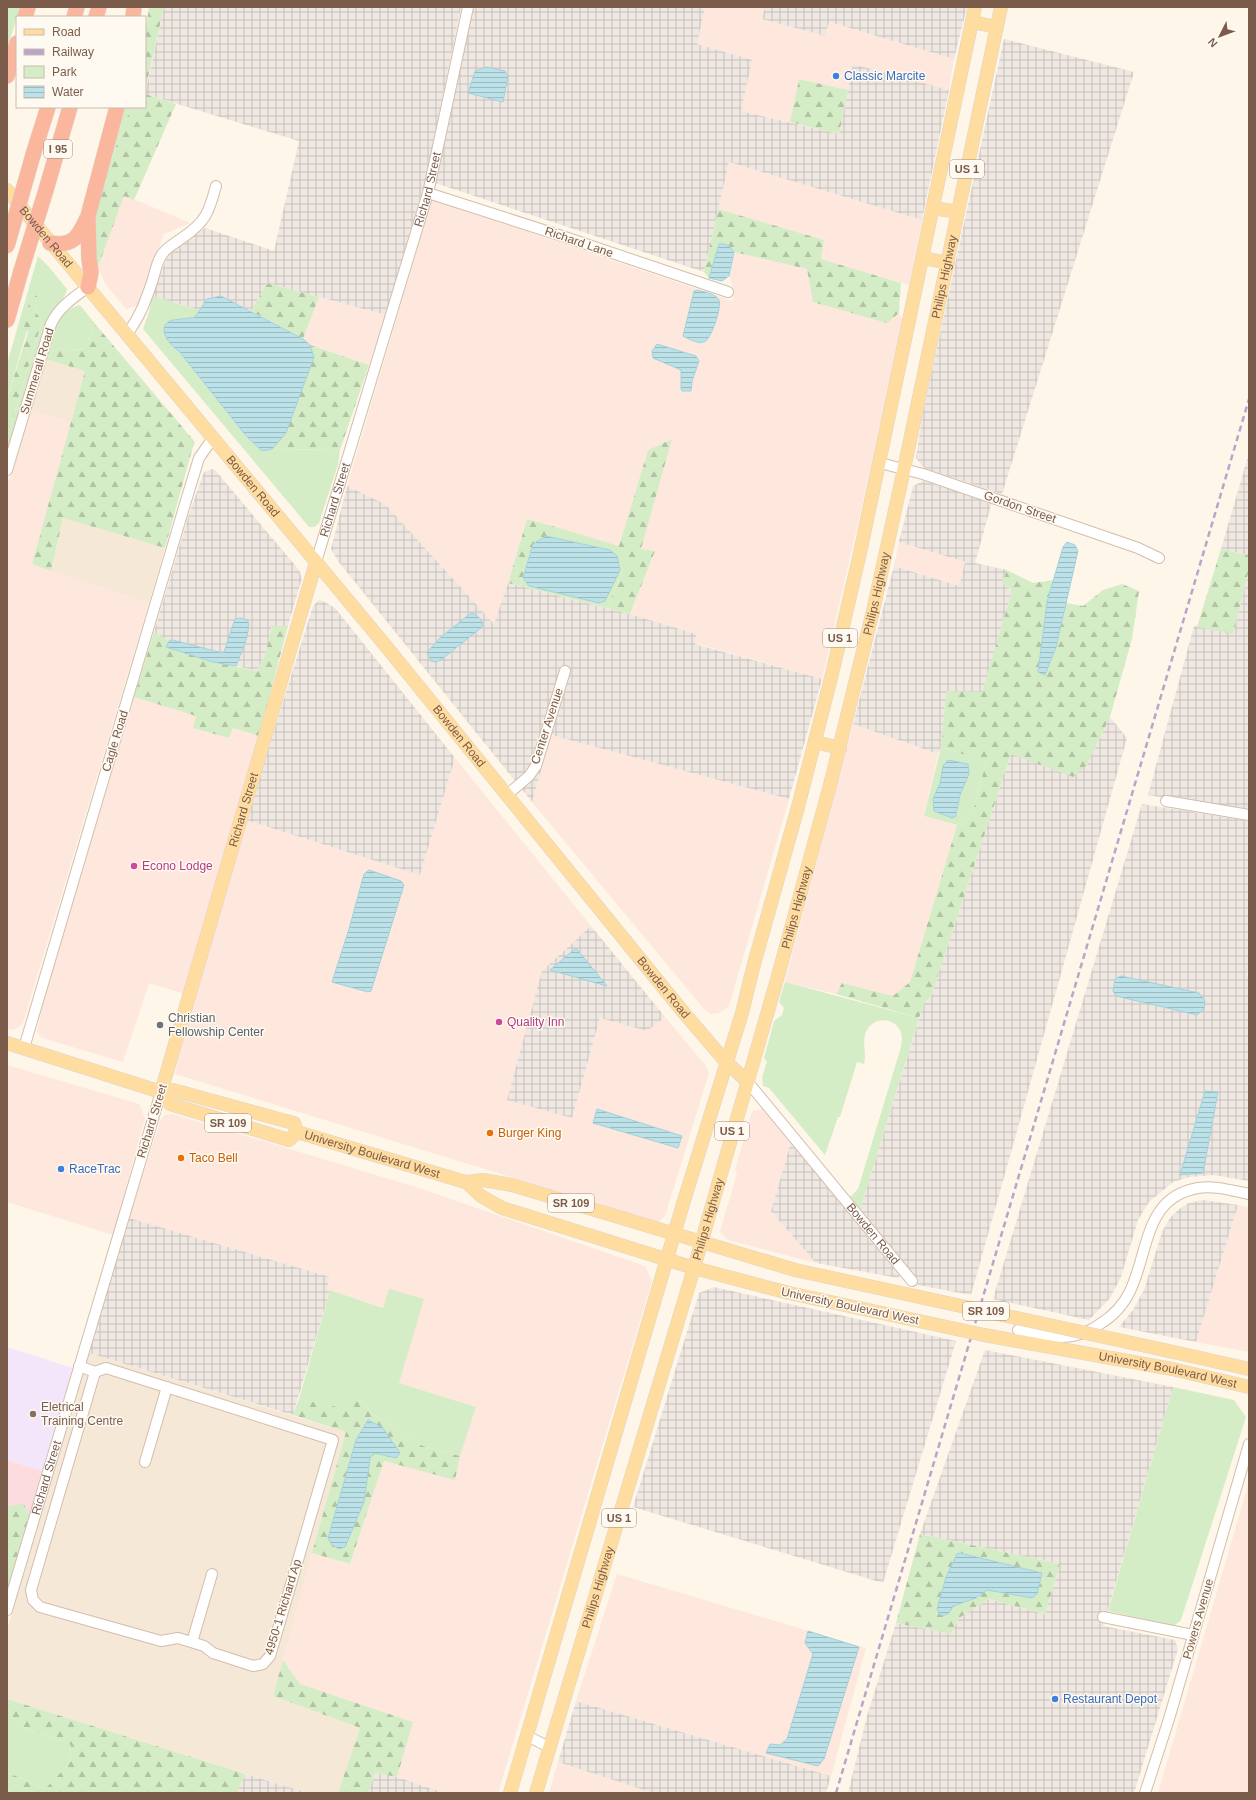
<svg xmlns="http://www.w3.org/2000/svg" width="1256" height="1800" viewBox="0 0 1256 1800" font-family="Arial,sans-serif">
	<defs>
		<pattern id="industrial-grid" width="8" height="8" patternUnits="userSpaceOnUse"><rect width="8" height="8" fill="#efe8e2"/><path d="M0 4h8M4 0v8" fill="none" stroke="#c7bfb9"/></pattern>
		<pattern id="forest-firs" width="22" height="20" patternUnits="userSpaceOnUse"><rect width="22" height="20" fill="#d5edc6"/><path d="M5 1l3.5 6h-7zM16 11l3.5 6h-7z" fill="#b2c3a3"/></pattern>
		<pattern id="water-rules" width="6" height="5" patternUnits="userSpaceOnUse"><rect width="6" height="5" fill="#bce2e9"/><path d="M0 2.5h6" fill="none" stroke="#9ebabf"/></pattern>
	</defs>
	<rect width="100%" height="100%" fill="#fef6e9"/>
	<!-- residential -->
	<g fill="#f6e8d7">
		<polygon points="45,359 85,371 71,422 30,410"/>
		<polygon points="63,518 165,548 149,603 51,571"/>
		<polygon points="89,1353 346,1432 273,1696 360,1728 338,1793 308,1793 7,1699 7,1630"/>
	</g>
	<!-- commercial -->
	<g fill="#fee7dd">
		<polygon points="705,7 765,7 762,19 825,36 828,22 954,59 949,90 853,64 848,90 799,79 790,122 740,111 697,44"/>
		<polygon points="729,162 922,220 909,285 820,259 824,240 718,209"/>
		<polygon points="124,195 190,223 164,234 137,306 126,309 105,283 98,267"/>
		<polygon points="432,199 732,301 734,293 729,276 734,252 807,269 887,323 899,313 902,319 862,506 822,679 695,643 696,634 630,614 655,552 641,549 671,439 648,450 619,546 527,519 495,625 385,504 347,486"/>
		<polygon points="319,297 386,315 369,365 310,345 303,339"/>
		<polygon points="30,410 71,422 32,564 149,603 23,1023 19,1027 12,1030 7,1028 7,918 9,914 7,911 7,486"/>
		<polygon points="899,542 965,562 959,586 894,566"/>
		<polygon points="134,697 196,716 194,727 229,738 233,728 259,736 185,994 149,983 123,1062 42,1038 37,1032 44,999"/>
		<polygon points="853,724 938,754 924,816 957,825 910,982 893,996 842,983 836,994 785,982"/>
		<polygon points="551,735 789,799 729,1006 719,1013 711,1014 704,1009 532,802"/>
		<polygon points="455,758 591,926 542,971 572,1118 600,1018 647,1031 665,1017 706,1066 709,1073 665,1216 658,1222 175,1074 185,1031 246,820 420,875"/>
		<polygon points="7,1065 139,1104 145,1118 113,1235 7,1202"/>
		<polygon points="762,1109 791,1142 771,1211 816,1263 728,1240 721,1234 720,1231 737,1174 735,1170 752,1111"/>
		<polygon points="173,1114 419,1188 645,1266 652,1281 498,1793 444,1793 397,1777 413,1722 300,1684 283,1660 312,1553 350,1564 384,1461 455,1479 460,1456 476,1407 399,1383 389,1289 384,1308 327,1289 330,1277 129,1218 160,1121 165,1115"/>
		<polygon points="1238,1205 1249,1207 1249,1352 1196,1342"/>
		<polygon points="1249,1482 1249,1793 1158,1793"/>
		<polygon points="617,1574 866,1648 831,1776 576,1701"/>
		<polygon points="558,1762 653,1793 549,1793"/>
	</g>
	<!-- industrial -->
	<g fill="url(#industrial-grid)" fill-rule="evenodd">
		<polygon points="164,7 461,7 426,178 386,315 267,283 251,311 221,296 207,299 200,310 152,296 169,252 205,228 274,251 299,141 145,94"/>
		<polygon points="473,7 705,7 697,44 752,60 741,111 839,134 853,64 949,90 922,220 729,162 704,272 435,183"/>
		<polygon points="765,7 967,7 954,59 829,22 825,36 762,19"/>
		<polygon points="1004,39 1134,72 1002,494 924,468 916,458 922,417"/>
		<polygon points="1249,453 1249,555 1221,549"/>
		<polygon points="212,469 215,470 299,570 302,578 288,626 272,626 265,655 257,671 236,666 243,649 222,653 173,640 169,641 154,632 190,511 204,472"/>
		<polygon points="923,481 992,502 975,563 1007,570 1002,583 1012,591 982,693 946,692 941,747 938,754 853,724 894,566 959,586 965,562 899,542 913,486"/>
		<polygon points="347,486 385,504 494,624 508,583 630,614 696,634 695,644 822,679 789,799 551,735 532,802 338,561 331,549"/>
		<polygon points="1249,570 1249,813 1148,795 1194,626 1233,633"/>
		<polygon points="319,600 325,602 335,608 455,758 420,875 246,820 313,606"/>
		<polygon points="1110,717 1127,738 971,1295 918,1285 860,1210 924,1003 931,997 1011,754 1087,765"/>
		<path d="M1142,804l107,17v143l-2,11 2,1v205l-35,-6 -25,2 -16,5 -24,20 -11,18 -17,57 -11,21 -21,22 -96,-21zM1205,1091l13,2 -15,80 -22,2z"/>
		<polygon points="591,926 665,1017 647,1031 600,1018 572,1118 507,1100 542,971"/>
		<polygon points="791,1142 900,1276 898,1278 816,1263 771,1211"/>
		<polygon points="1203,1200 1238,1205 1196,1342 1119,1327 1133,1310 1144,1290 1162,1232 1170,1218 1179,1209 1189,1203"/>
		<polygon points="129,1218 330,1277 327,1289 330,1290 293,1415 89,1353"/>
		<polygon points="714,1287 956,1341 883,1583 633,1507 699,1293"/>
		<polygon points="985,1350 1173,1387 1103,1626 1175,1640 1178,1649 1134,1793 848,1793 867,1716 896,1623 951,1634 959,1618 989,1599 1045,1614 1060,1564 920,1534"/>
		<polygon points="576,1701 831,1776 826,1793 653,1793 558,1762"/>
		<polygon points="375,1773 397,1777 444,1793 368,1793"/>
		<polygon points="246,1774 308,1793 236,1793"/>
	</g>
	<!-- education -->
	<polygon fill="#f3e6fb" points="7,1347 73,1368 42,1471 7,1460"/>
	<!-- medical -->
	<polygon fill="#fcdcdf" points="7,1460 42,1471 7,1592"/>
	<!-- green -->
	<g fill="#d5edc6" fill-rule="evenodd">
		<polygon points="7,7 20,7 7,49"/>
		<polygon points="123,107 131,107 98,195"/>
		<path d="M38,256l11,11 18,22c-1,9 -12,18 -16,26l-44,145v-22l35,-117 -7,-10 2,-15 -30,103v-35z"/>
		<polygon points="152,296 200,310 195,317 184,320 171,320 174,348 179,351 246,437 262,451 272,449 340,450 338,465 319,523 314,527 309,527 143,329 149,312"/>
		<path d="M80,305l16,20 -13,25 -28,-2v14l-10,-3c6,-21 10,-48 35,-54z"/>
		<polygon points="559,528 619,546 618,556 625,565 607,608 520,586 523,578 529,586 599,603 605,601 610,550 557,538"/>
		<path d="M941,747l45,15 -12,46 -17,17 -33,-9zM943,766l26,8 -9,21 -3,21 -24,-17 7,-16z"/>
		<path d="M785,982l134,36 -59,192 -11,-12 9,-9 43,-142c0,-3 1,-7 1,-10 -2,-18 -26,-23 -35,-7 -6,10 0,23 -3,34l-7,-2 -17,55h-2l-13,38 -56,-67 -6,-2 -1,-9 5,-15 -3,-4 10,-37 8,-6 2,-7 -5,-6z"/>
		<polygon points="389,1289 424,1299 399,1383 476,1407 460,1456 423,1446 372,1413 362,1402 347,1410 299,1399 330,1290 383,1308"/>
		<polygon points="1173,1387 1234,1400 1246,1417 1181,1620 1174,1626 1108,1611"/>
		<polygon points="7,1714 24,1727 71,1745 69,1764 45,1789 7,1772"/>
	</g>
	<!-- forest -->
	<g fill="url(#forest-firs)" fill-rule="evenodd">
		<polygon points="149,7 164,7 145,91 145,34"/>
		<polygon points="799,79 848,90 839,134 790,122"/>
		<polygon points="145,94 176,104 134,200 124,196 98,267 94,258 94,216 98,195 131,107 145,107"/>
		<polygon points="718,209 824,240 821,259 901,283 899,313 887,323 813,302 807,269 734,252 731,248 719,244 709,278 704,272"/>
		<polygon points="267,283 319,297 303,339 251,311"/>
		<polygon points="31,294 37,296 35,311 42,321 7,438 7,399 28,332 24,326"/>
		<polygon points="96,325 195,442 192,450 165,548 63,518 51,571 32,564 85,371 55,362 55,348 83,350"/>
		<polygon points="310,345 369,365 340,450 272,449 286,433 314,357"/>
		<polygon points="672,439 641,549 655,551 630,614 607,608 625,565 617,556 619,546 648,450"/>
		<polygon points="527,519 559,528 557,538 546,536 533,544 520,586 508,583"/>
		<polygon points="1221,549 1249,555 1249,570 1233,634 1197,627"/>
		<polygon points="1007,570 1033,583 1054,580 1047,602 1038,672 1045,675 1056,647 1066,603 1083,606 1103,590 1122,584 1139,591 1132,639 1110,717 1087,765 1073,777 1011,754 931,997 924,1003 919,1018 836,994 842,983 893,996 910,982 957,825 974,808 986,762 941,747 946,691 982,692 1012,591 1002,583"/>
		<polygon points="272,626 288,626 259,736 233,728 229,738 193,728 196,716 134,697 154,632 169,641 167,647 213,662 257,671 265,655"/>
		<path d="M299,1399l48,10 4,-8 11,1 10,11 51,33 37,10 -5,24 -71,-19 -34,103 -38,-11 34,-121 -53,-17zM368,1420l28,38 -21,-6 -5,6 -42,80 28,-98z"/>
		<polygon points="23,1503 30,1515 7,1592 7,1507"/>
		<path d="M920,1534l140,30 -15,50 -56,-15 -30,19 -8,16 -55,-11zM960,1553l72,45 -45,-8 -11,8 -23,8z"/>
		<polygon points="283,1660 300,1684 413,1722 397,1777 375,1773 368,1793 338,1793 360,1728 273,1696"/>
		<polygon points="7,1699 246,1774 236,1793 7,1793 7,1772 45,1789 69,1764 71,1745 24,1727 7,1714"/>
	</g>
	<!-- water -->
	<g fill="url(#water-rules)" stroke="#a1d2dc">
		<polygon points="487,67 505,71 508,76 503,102 468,93 475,71"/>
		<path d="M719,244c7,-1 11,2 15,8l-5,24 -7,5 -13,-3z"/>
		<path d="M697,290c7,2 18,3 22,10 3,7 -8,40 -15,42 -7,2 -15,-3 -21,-6l11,-45z"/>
		<path d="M221,296l82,43 7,6 4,12 -28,76 -14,16 -10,2 -16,-15 -67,-85c-9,-5 -23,-23 -9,-30 4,-2 19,-2 25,-4l12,-18z"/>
		<polygon points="657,344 696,356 699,361 692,381 691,391 682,391 681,389 681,370 653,358 652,351"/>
		<polygon points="546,536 610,550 617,556 620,570 605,601 599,603 529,586 523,578 533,544"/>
		<polygon points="1067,542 1075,545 1078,551 1056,647 1045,675 1038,672 1047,602 1063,547"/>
		<path d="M471,613c5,0 10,6 12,11l-1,3 -41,33 -6,2 -4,-1 -4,-9 14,-15z"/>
		<path d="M240,618l8,2c3,14 -7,33 -12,46l-23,-4 -47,-15 3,-6 4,-1 49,13 2,-1 11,-33z"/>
		<polygon points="948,760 968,764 969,774 960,795 956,816 952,818 934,811 933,799 940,783 943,766"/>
		<polygon points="369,870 401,881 404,885 371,991 368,992 332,982 349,929 364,874"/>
		<polygon points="576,948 607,986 550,970"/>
		<polygon points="1121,976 1199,993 1205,1001 1204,1009 1197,1015 1116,996 1113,991 1115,979"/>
		<polygon points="1205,1091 1218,1092 1203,1173 1180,1175"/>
		<polygon points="597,1109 682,1136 678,1148 593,1123"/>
		<polygon points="368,1420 383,1428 400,1453 396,1458 375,1453 370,1458 364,1502 345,1547 339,1549 332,1545 328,1538 356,1440"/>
		<polygon points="960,1553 1042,1573 1037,1594 1032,1598 987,1590 976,1598 953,1606 949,1613 945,1615 940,1615 937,1609 946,1577 957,1554"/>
		<polygon points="808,1631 859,1647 824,1759 818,1766 766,1753 770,1744 780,1745 787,1739 813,1654 805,1643"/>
	</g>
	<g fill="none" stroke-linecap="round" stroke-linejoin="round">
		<!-- minor casing -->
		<g stroke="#d2bead" stroke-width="12">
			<g id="minor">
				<polyline points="428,193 562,236 728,292"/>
				<path d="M127,334c13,-17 19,-34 26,-55 2,-7 4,-17 8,-23 5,-9 13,-12 21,-18 24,-16 27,-26 34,-52"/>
				<polyline points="880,463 923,474 1138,548 1159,558"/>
				<path d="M7,470l44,-146c8,-17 22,-26 37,-37"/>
				<path id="s1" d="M316,562l112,-369 40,-186"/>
				<polyline points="507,795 529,776 536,766 565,671"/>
				<polyline points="1166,801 1249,815"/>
				<polyline points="24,1048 185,504 199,458 213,438"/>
				<path id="s2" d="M747,1081l165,200"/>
				<path d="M1018,1330c15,2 30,7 45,7 14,0 26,-5 37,-13 13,-8 24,-20 30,-33 19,-39 14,-94 68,-103 16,-3 35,3 51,6"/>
				<polyline points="79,1366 95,1372 106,1368 333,1440 270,1656 263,1664 253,1666 213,1653 204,1646 178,1638 161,1641 40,1607 33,1600 31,1590 95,1372"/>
				<polyline points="145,1462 167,1387"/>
				<path id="s3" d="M7,1610l154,-518"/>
				<polyline points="1103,1617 1193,1635"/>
				<polyline points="192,1642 212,1574"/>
				<polyline points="527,1736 549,1747"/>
				<polyline points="1145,1793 1169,1719 1249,1444"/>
			</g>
		</g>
		<!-- major casing -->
		<g stroke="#ddd5d0" stroke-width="14">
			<g id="major">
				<polyline points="972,22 997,27"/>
				<path id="s4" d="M7,190l378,455 299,368 42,49 21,19"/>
				<polyline points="933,208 958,212"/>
				<polyline points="923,258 948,263"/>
				<polyline points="815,742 840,748"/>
				<path id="s5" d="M7,1043l154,49 12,-2 109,30 12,3 3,9 165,49 4,1 17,-2 29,5 283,85"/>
				<path id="s6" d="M161,1092l155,-530"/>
				<polyline points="161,1092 170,1104 289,1140 297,1132"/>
				<polyline points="466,1182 481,1196 502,1208 694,1268 789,1293"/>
				<path id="s7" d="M984,1335l188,34 77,18"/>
				<polyline points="1178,1353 1249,1369"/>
				<polyline points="510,1793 683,1204 742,1013 754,964 798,807 832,674 860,553 975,7"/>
				<path id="s8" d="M536,1793l158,-525 84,-292 52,-191 43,-174 31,-142 97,-462"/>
			</g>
		</g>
		<!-- highway casing -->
		<g stroke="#ddd5d0" stroke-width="16">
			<g id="highway">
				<polyline points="25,17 28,7"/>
				<polyline points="74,17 77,7"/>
				<polyline points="96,17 99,7"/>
				<polyline points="133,17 134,7"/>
				<polyline points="7,76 17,43"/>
				<polyline points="33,155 48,107"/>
				<polyline points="46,190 70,107"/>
				<polyline points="88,219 89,259 91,272 88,287"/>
				<path d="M50,243c24,4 29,-7 38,-27l29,-109"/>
				<polyline points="7,320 21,271"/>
			</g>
		</g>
		<!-- minor -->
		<use href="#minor" stroke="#fff" stroke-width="10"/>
		<!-- major -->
		<use href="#major" stroke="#ffdc9f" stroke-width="13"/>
		<!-- highway -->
		<use href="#highway" stroke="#fbb79d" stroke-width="15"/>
		<!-- rail -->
		<polyline stroke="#b9a5ca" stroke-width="2.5" stroke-dasharray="6 4" stroke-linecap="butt" points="836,1793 1249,399"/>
		<!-- major-bridge casing -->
		<g stroke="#ddd5d0" stroke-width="14" stroke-linecap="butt">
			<g id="major-bridge">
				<polyline points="795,1270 1178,1353"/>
				<polyline points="789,1293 984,1335"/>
			</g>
		</g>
		<!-- highway-bridge casing -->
		<g stroke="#ddd5d0" stroke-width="16" stroke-linecap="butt">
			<g id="highway-bridge">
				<polyline points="7,246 33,155"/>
				<polyline points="21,271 46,190"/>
			</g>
		</g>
		<!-- major-bridge -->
		<use href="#major-bridge" stroke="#ffdc9f" stroke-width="13"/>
		<!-- highway-bridge -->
		<use href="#highway-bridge" stroke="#fbb79d" stroke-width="15"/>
	</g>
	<!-- markers -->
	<g fill="#3f7fe0" stroke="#fffaf1" stroke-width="1.5">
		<circle cx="836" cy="76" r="4"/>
		<circle cx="61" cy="1169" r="4"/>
		<circle cx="1055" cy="1699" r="4"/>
	</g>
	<g fill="#d1479c" stroke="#fffaf1" stroke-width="1.5">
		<circle cx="134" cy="866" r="4"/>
		<circle cx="499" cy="1022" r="4"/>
	</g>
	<circle fill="#6b7280" stroke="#fffaf1" stroke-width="1.5" cx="160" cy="1025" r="4"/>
	<g fill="#e8710a" stroke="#fffaf1" stroke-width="1.5">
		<circle cx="490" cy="1133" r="4"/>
		<circle cx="181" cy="1158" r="4"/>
	</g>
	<circle fill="#8d6e63" stroke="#fffaf1" stroke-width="1.5" cx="33" cy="1414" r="4"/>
	<g text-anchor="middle" stroke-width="3" stroke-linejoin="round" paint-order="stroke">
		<!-- shield labels -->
		<g fill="#fffaf1" stroke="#a38b7c" stroke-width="1">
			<rect x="44" y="140" width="28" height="18" rx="3"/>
			<rect x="950" y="160" width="34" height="18" rx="3"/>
			<rect x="823" y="629" width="34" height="18" rx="3"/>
			<rect x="205" y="1114" width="46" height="18" rx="3"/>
			<rect x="715" y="1122" width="34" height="18" rx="3"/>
			<rect x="548" y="1194" width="46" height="18" rx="3"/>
			<rect x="963" y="1302" width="46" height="18" rx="3"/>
			<rect x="602" y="1509" width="34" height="18" rx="3"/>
		</g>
		<g font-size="11" font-weight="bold" fill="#7b5c4a">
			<text x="58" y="153">I 95</text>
			<text x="967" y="173">US 1</text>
			<text x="840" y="642">US 1</text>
			<text x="228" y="1127">SR 109</text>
			<text x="732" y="1135">US 1</text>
			<text x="571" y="1207">SR 109</text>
			<text x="986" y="1315">SR 109</text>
			<text x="619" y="1522">US 1</text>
		</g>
		<!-- shop labels -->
		<g font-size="12" fill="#366cbe" stroke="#fffaf1" text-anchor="start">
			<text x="844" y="80">Classic Marcite</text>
			<text x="69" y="1173">RaceTrac</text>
			<text x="1063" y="1703">Restaurant Depot</text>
		</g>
		<!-- street labels -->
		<g font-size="12" fill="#7b5c4a" stroke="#fffaf1">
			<text dy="4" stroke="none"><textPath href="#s1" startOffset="389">Richard Street</textPath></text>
			<text dy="4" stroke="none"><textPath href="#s4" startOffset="61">Bowden Road</textPath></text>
			<text transform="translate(579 242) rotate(19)" y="4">Richard Lane</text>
			<text dy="4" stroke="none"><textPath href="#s8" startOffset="1571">Philips Highway</textPath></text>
			<text transform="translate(37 371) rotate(-73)" y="4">Summerall Road</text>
			<text dy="4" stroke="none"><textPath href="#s4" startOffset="385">Bowden Road</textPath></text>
			<text dy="4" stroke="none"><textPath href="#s1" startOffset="65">Richard Street</textPath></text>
			<text transform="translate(1020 507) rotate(19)" y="4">Gordon Street</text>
			<text dy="4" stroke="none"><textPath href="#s8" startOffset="1247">Philips Highway</textPath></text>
			<text transform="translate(547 726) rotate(-72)" y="4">Center Avenue</text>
			<text dy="4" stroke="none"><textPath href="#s4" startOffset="709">Bowden Road</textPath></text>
			<text transform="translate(115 741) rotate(-73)" y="4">Cagle Road</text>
			<text dy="4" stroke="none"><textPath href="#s6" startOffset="294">Richard Street</textPath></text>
			<text dy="4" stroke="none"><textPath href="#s8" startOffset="923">Philips Highway</textPath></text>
			<text dy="4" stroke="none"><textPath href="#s4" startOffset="1033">Bowden Road</textPath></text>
			<text transform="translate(152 1121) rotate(-73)" y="4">Richard Street</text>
			<text dy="4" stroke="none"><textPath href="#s5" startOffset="387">University Boulevard West</textPath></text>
			<text dy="4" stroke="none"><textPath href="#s8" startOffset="599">Philips Highway</textPath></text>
			<text dy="4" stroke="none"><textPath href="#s2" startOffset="198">Bowden Road</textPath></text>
			<text transform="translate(850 1306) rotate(12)" y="4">University Boulevard West</text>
			<text dy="4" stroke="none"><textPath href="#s7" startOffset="187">University Boulevard West</textPath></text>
			<text dy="4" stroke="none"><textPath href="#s3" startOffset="138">Richard Street</textPath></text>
			<text dy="4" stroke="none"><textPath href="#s8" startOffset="215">Philips Highway</textPath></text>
			<text transform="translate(283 1607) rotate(-73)" y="4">4950-1 Richard Ap</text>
			<text transform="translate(1198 1619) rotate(-74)" y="4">Powers Avenue</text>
		</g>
		<!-- hotel labels -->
		<g font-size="12" fill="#b23c85" stroke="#fffaf1" text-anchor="start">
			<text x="142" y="870">Econo Lodge</text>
			<text x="507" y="1026">Quality Inn</text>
		</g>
		<!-- worship labels -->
		<g font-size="12" fill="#5b616d" stroke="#fffaf1" text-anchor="start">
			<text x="168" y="1022">Christian<tspan x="168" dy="14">Fellowship Center</tspan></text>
		</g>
		<!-- food labels -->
		<g font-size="12" fill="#c56008" stroke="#fffaf1" text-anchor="start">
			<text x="498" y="1137">Burger King</text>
			<text x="189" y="1162">Taco Bell</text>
		</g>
		<!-- education labels -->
		<g font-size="12" fill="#785e54" stroke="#fffaf1" text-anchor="start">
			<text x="41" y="1411">Eletrical<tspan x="41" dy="14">Training Centre</tspan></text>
		</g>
	</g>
	<!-- border -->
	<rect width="1256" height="1800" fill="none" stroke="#7b5c4a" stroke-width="16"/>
	<!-- legend -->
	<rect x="16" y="16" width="130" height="92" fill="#fffaf1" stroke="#cabbae"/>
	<rect x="24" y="29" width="20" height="6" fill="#ffdc9f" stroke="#cabbae"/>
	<text x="52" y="36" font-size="12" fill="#7b5c4a">Road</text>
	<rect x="24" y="49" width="20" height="6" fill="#b9a5ca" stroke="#cabbae"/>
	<text x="52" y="56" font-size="12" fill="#7b5c4a">Railway</text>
	<rect x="24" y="66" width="20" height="12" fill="#d5edc6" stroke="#cabbae"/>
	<text x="52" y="76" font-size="12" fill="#7b5c4a">Park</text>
	<rect x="24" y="86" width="20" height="12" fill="url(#water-rules)" stroke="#cabbae"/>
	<text x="52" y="96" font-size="12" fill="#7b5c4a">Water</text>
	<!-- north arrow -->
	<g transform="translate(1220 36) rotate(228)" stroke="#fffaf1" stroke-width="3" paint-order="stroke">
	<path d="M0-3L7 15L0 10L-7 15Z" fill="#7b5c4a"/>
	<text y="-6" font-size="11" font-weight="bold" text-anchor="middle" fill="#7b5c4a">N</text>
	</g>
</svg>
